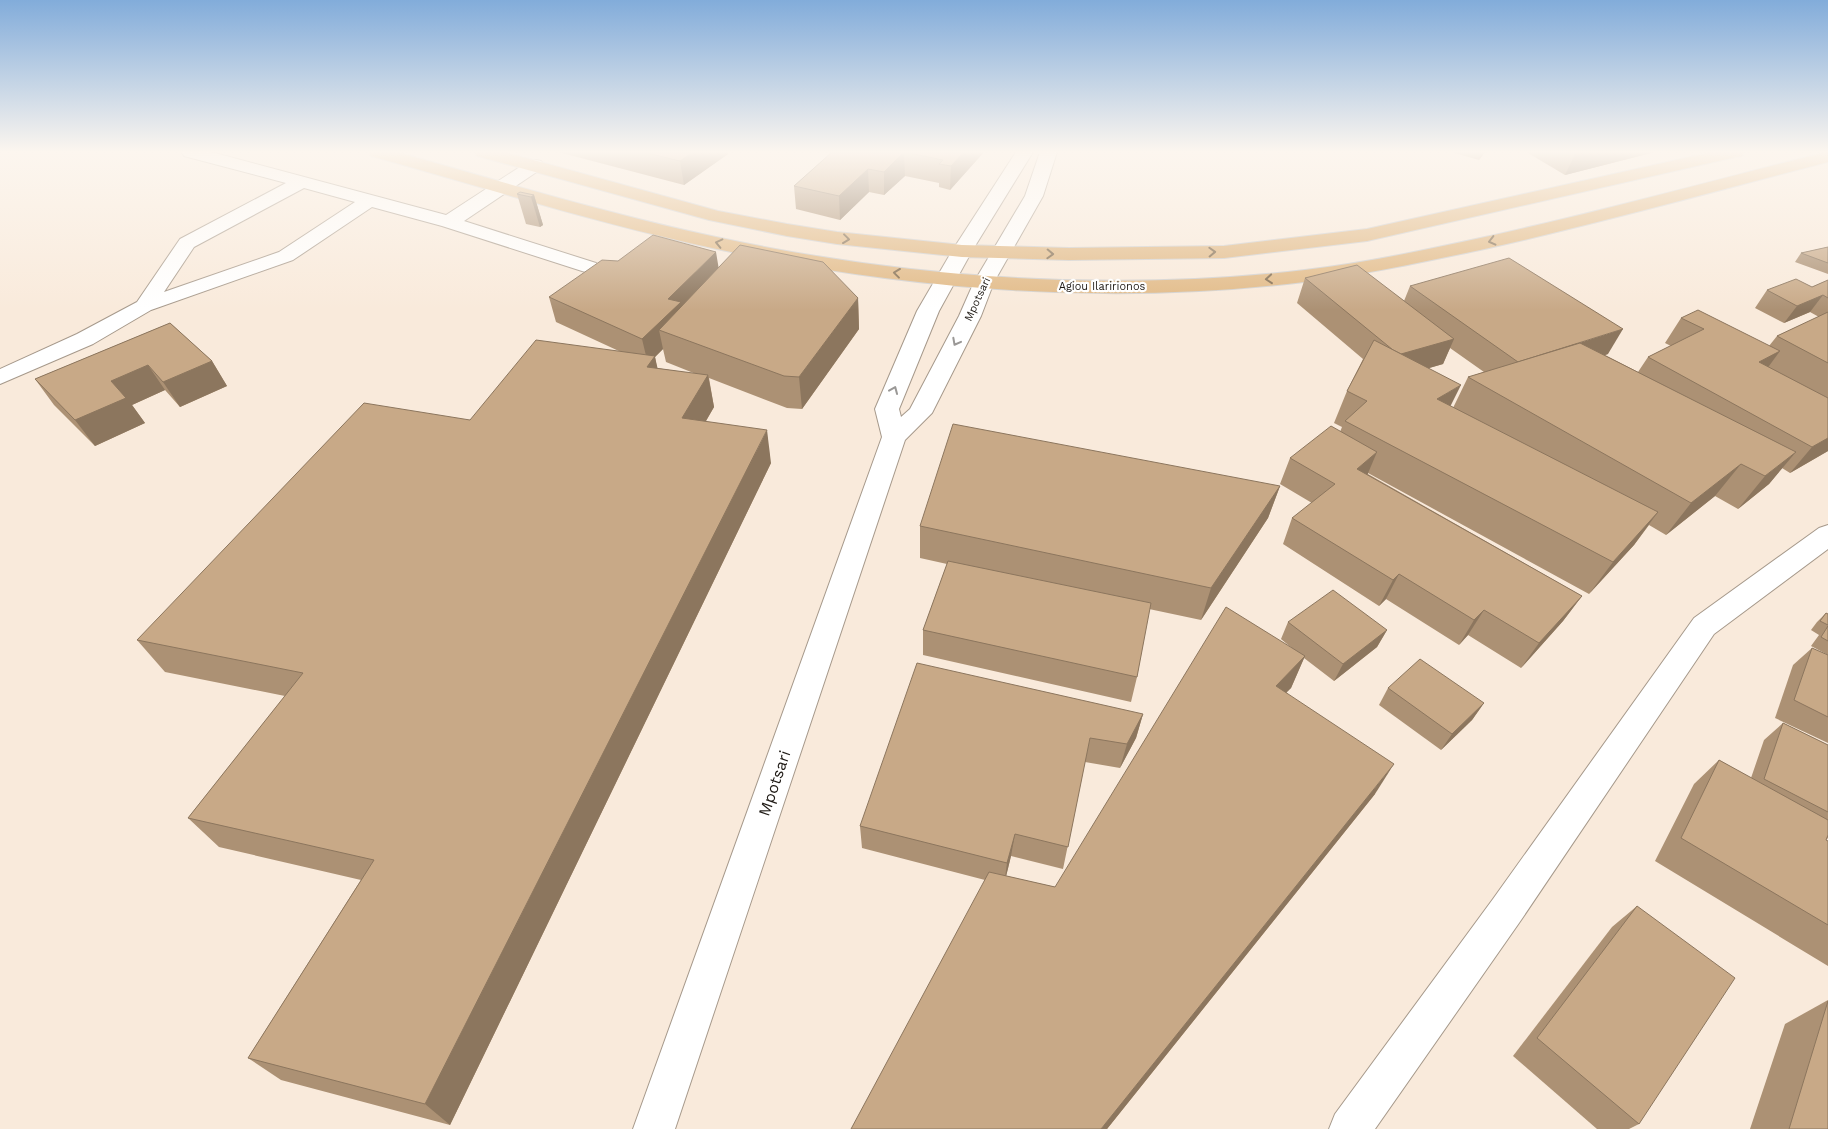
<svg xmlns="http://www.w3.org/2000/svg" width="1828" height="1129" viewBox="0 0 1828 1129" font-family="'Work Sans',sans-serif">
	<rect width="100%" height="100%" fill="#f9eadb"/>
	<g fill="none" stroke-linecap="round" stroke-linejoin="round">
		<!-- minor casing -->
		<g stroke="#a6998b" stroke-width="2">
			<g id="minor">
				<path d="M182,152h29l235,63 83,-54 6,-1 6,1 3,4 -3,4 -77,52 132,42 3,4 -3,4 -7,2 -7,-2 -140,-45 -70,-19 -79,53 -142,50 -58,34 -93,40v-15l77,-35 60,-32 43,-63 106,-56 -102,-27zM304,188l51,14 -76,50 -115,40 30,-45z"/>
				<polygon points="1016,152 1033,152 972,251 939,311 899,409 901,417 910,409 959,316 974,282 1025,196 1040,152 1057,152 1043,196 994,282 981,316 932,413 905,440 675,1129 633,1129 882,437 875,409 917,311 952,251"/>
				<polygon points="1828,525 1828,549 1714,634 1519,923 1375,1129 1329,1129 1335,1114 1493,899 1694,618 1819,528"/>
			</g>
		</g>
		<!-- major casing -->
		<g stroke="#d2d1d0" stroke-width="2">
			<g id="major">
				<path d="M369,152h28c106,30 211,62 319,85 189,41 396,56 589,33 60,-7 120,-20 180,-33 114,-25 227,-56 341,-85h2v10c-116,30 -231,62 -348,88 -58,12 -117,25 -176,32 -194,24 -397,8 -587,-33 -117,-25 -231,-61 -346,-93z"/>
				<polygon points="475,152 504,152 718,211 787,224 837,232 962,245 1069,248 1224,246 1367,229 1712,152 1744,152 1742,156 1736,157 1367,241 1224,258 1069,260 962,257 837,244 787,236 709,220 477,156"/>
			</g>
		</g>
		<!-- minor -->
		<use href="#minor" fill="#fff" fill-rule="evenodd"/>
		<!-- major -->
		<use href="#major" fill="#e1b985" fill-rule="evenodd"/>
	</g>
	<!-- wall -->
	<g fill="#ac9174" fill-rule="evenodd">
		<polygon points="558,152 728,152 728,154 684,185"/>
		<polygon points="832,152 984,152 950,190 939,187 939,183 905,176 884,195 869,192 840,220 796,209 794,186"/>
		<polygon points="1451,152 1485,152 1479,160"/>
		<polygon points="1528,152 1655,152 1565,175 1528,153"/>
		<polygon points="517,194 534,195 543,225 540,227 526,224"/>
		<polygon points="1828,247 1828,274 1795,262 1801,253"/>
		<path d="M719,268l139,30 1,31 -57,80 -15,-1 -78,-30 5,29 -8,14 65,42 -321,662 -169,-45 -33,-22 113,-178 -142,-33 -31,-29 97,-122 -120,-24 -28,-32 333,-220 151,-68 -65,-30 -7,-25zM663,349l3,13 30,12 -39,-6 -2,-11z"/>
		<path d="M1305,278l99,23 6,-15 198,68 -3,1 33,17 10,-15 23,-11 -6,-3 16,-25 88,28 8,-10 42,-19 -9,-5 -26,11 -29,-15 12,-18 45,-3 16,-7v171l-38,22 -8,-5 -13,16 -31,25 -23,-13 -49,39 -17,-10 -15,20 -45,49 -221,-121v1l214,122 -19,25 -42,47 -53,-33 -9,10 -73,-46 -7,7 -96,-62 9,-26 20,-15 -32,-19 10,-26 50,-26 2,-5 -8,-4 13,-32 16,-32 -66,-56zM1450,348l34,24 -16,5 -15,31 -3,-2 -21,-38 14,-4z"/>
		<polygon points="170,323 212,361 227,386 180,407 165,390 132,405 145,423 95,446 54,405 35,379"/>
		<polygon points="1280,486 1268,518 1201,620 1149,609 1137,677 1131,702 923,655 923,630 947,564 920,558 920,526"/>
		<polygon points="1826,613 1828,614 1828,655 1811,646 1819,635 1811,630 1817,622"/>
		<polygon points="1288,622 1387,630 1377,647 1334,681 1304,658 1291,688 1286,692 1375,794 1107,1129 985,880 862,848 860,826 1143,714 1136,738 1120,768 1085,762 1063,869 1011,856 1006,876 1055,887 1293,649 1281,639"/>
		<polygon points="1812,648 1828,655 1828,743 1775,718 1793,665"/>
		<polygon points="1388,688 1484,703 1472,720 1441,750 1379,705"/>
		<polygon points="1783,723 1828,745 1828,839 1827,838 1826,840 1828,841 1828,966 1655,861 1694,784 1719,760 1751,778 1764,740"/>
		<polygon points="1637,906 1639,1124 1629,1129 1597,1129 1513,1056 1612,927"/>
		<polygon points="1828,1000 1828,1129 1750,1129 1785,1024"/>
	</g>
	<!-- shaded-wall -->
	<g fill="#8c765e">
		<polygon points="693,152 728,152 728,154 684,185 680,161"/>
		<polygon points="904,152 905,176 884,195 884,172"/>
		<polygon points="964,152 984,152 950,190 951,166"/>
		<polygon points="1482,152 1485,152 1479,160"/>
		<polygon points="1576,152 1655,152 1565,175"/>
		<polygon points="868,169 869,192 840,220 839,196"/>
		<polygon points="534,195 543,225 540,227 531,197"/>
		<polygon points="716,252 720,276 659,330 663,349 655,357 662,388 647,367 648,364 642,339 668,299"/>
		<polygon points="1823,295 1810,312 1784,323 1797,306"/>
		<polygon points="858,298 859,329 802,409 799,377"/>
		<polygon points="1623,329 1608,354 1506,388 1519,362"/>
		<polygon points="1454,339 1443,364 1388,380 1399,354"/>
		<polygon points="1780,351 1761,377 1759,362"/>
		<polygon points="212,361 227,386 180,407 163,382"/>
		<polygon points="148,365 165,390 132,405 145,423 95,446 75,420 111,381"/>
		<polygon points="708,375 714,407 689,450 682,418"/>
		<polygon points="1461,385 1445,417 1437,399"/>
		<polygon points="767,430 771,463 450,1125 425,1104"/>
		<polygon points="1828,438 1828,451 1790,473 1812,447"/>
		<polygon points="1377,452 1366,478 1357,469"/>
		<polygon points="1796,452 1769,484 1738,509 1765,476"/>
		<polygon points="1741,464 1715,496 1666,535 1691,503"/>
		<polygon points="1280,486 1268,518 1201,620 1211,588"/>
		<polygon points="1658,512 1634,545 1589,594 1613,562"/>
		<polygon points="1399,574 1386,599 1379,606 1393,580"/>
		<polygon points="1582,596 1563,621 1521,668 1539,643"/>
		<polygon points="1484,610 1468,635 1459,645 1474,620"/>
		<polygon points="1387,630 1377,647 1334,681 1343,664"/>
		<polygon points="1305,656 1291,688 1263,717 1276,686"/>
		<polygon points="1484,703 1472,720 1441,750 1452,734"/>
		<polygon points="1143,714 1136,738 1120,768 1127,744"/>
		<polygon points="1394,764 1375,794 1107,1129 1101,1129"/>
		<polygon points="1015,834 1011,856 1004,885 1007,863"/>
	</g>
	<!-- building -->
	<g fill="#c8a987" stroke="#8c765e">
		<polygon points="643,152 693,152 680,161"/>
		<polygon points="832,152 964,152 951,166 939,164 943,160 904,152 884,172 868,169 839,196 794,186"/>
		<polygon points="520,192 534,195 531,197 517,194"/>
		<polygon points="653,235 716,252 668,299 681,302 642,339 549,297 602,260 618,261"/>
		<polygon points="740,245 823,262 858,298 799,377 784,376 659,330"/>
		<polygon points="1828,247 1828,263 1801,253"/>
		<polygon points="1509,258 1623,329 1518,362 1410,286"/>
		<polygon points="1357,265 1454,339 1401,354 1393,350 1305,278"/>
		<polygon points="1796,279 1812,287 1828,280 1828,298 1823,295 1797,306 1767,290"/>
		<polygon points="1698,310 1780,351 1759,362 1828,398 1828,438 1812,447 1648,357 1704,329 1681,318"/>
		<polygon points="1828,312 1828,363 1777,336"/>
		<polygon points="170,323 212,361 163,382 148,365 111,381 126,398 75,420 35,379"/>
		<polygon points="536,340 655,356 647,367 708,375 682,418 767,430 425,1104 248,1058 374,860 188,818 303,673 137,640 364,403 470,420"/>
		<polygon points="1374,340 1461,385 1437,399 1658,512 1613,562 1345,421 1367,401 1347,391"/>
		<polygon points="1580,343 1796,452 1765,476 1741,464 1691,503 1468,377"/>
		<polygon points="953,424 1280,486 1211,588 920,526"/>
		<polygon points="1331,426 1377,452 1357,469 1582,596 1539,643 1484,610 1474,620 1399,574 1393,580 1292,518 1335,484 1290,458"/>
		<polygon points="948,561 1151,603 1137,677 923,630"/>
		<polygon points="1333,590 1387,630 1343,664 1288,622"/>
		<polygon points="1226,607 1305,656 1276,686 1394,764 1101,1129 851,1129 989,872 1055,887"/>
		<polygon points="1826,613 1828,614 1828,625 1820,621"/>
		<polygon points="1828,626 1828,641 1821,637"/>
		<polygon points="1812,648 1828,655 1828,717 1794,700"/>
		<polygon points="1420,659 1484,703 1452,734 1388,688"/>
		<polygon points="917,663 1143,714 1127,744 1090,738 1068,847 1015,834 1007,863 860,826"/>
		<polygon points="1783,723 1828,745 1828,812 1764,779"/>
		<polygon points="1719,760 1828,820 1828,835 1826,840 1828,841 1828,925 1681,838"/>
		<polygon points="1637,906 1735,978 1639,1124 1537,1038"/>
		<polygon points="1828,1001 1828,1129 1789,1129"/>
	</g>
	<!-- one-way arrows -->
	<defs><path id="oneway-chevron" d="M-2-3.5L2.5 0L-2 3.5" fill="none" stroke-width="1.6" stroke-linecap="round" stroke-linejoin="round" transform="scale(1.25)"/></defs>
	<g stroke="#806a4d">
		<use href="#oneway-chevron" transform="translate(846 239) rotate(7)"/>
		<use href="#oneway-chevron" transform="translate(1492 241) rotate(166)"/>
		<use href="#oneway-chevron" transform="translate(719 243) rotate(-167)"/>
		<use href="#oneway-chevron" transform="translate(1212 252) rotate(-2)"/>
		<use href="#oneway-chevron" transform="translate(1050 254) rotate(2)"/>
		<use href="#oneway-chevron" transform="translate(897 273) rotate(-173)"/>
		<use href="#oneway-chevron" transform="translate(1269 279) rotate(175)"/>
	</g>
	<g stroke="#9a9896">
		<use href="#oneway-chevron" transform="translate(956 342) rotate(118)"/>
		<use href="#oneway-chevron" transform="translate(894 390) rotate(-67)"/>
	</g>
	<!-- sky -->
	<linearGradient id="sky" x2="0" y2="1"><stop stop-color="#82acda"/><stop offset="0.49" stop-color="#fcf6ef"/><stop offset="1" stop-color="#fcf6ef" stop-opacity="0"/></linearGradient>
	<rect width="1828" height="310" fill="url(#sky)"/>
	<g text-anchor="middle" stroke-width="4.5" stroke-linejoin="round" paint-order="stroke">
		<!-- far-street labels -->
		<g font-size="11" fill="#1f1a15" stroke="#fff">
			<text x="1102" y="290">Agiou Ilaririonos</text>
			<text transform="translate(977 299) rotate(-65)" y="4">Mpotsari</text>
		</g>
		<!-- near-street labels -->
		<g font-size="16" fill="#1f1a15" stroke="#fff">
			<text transform="translate(774 783) rotate(-71)" y="6">Mpotsari</text>
		</g>
	</g>
</svg>
